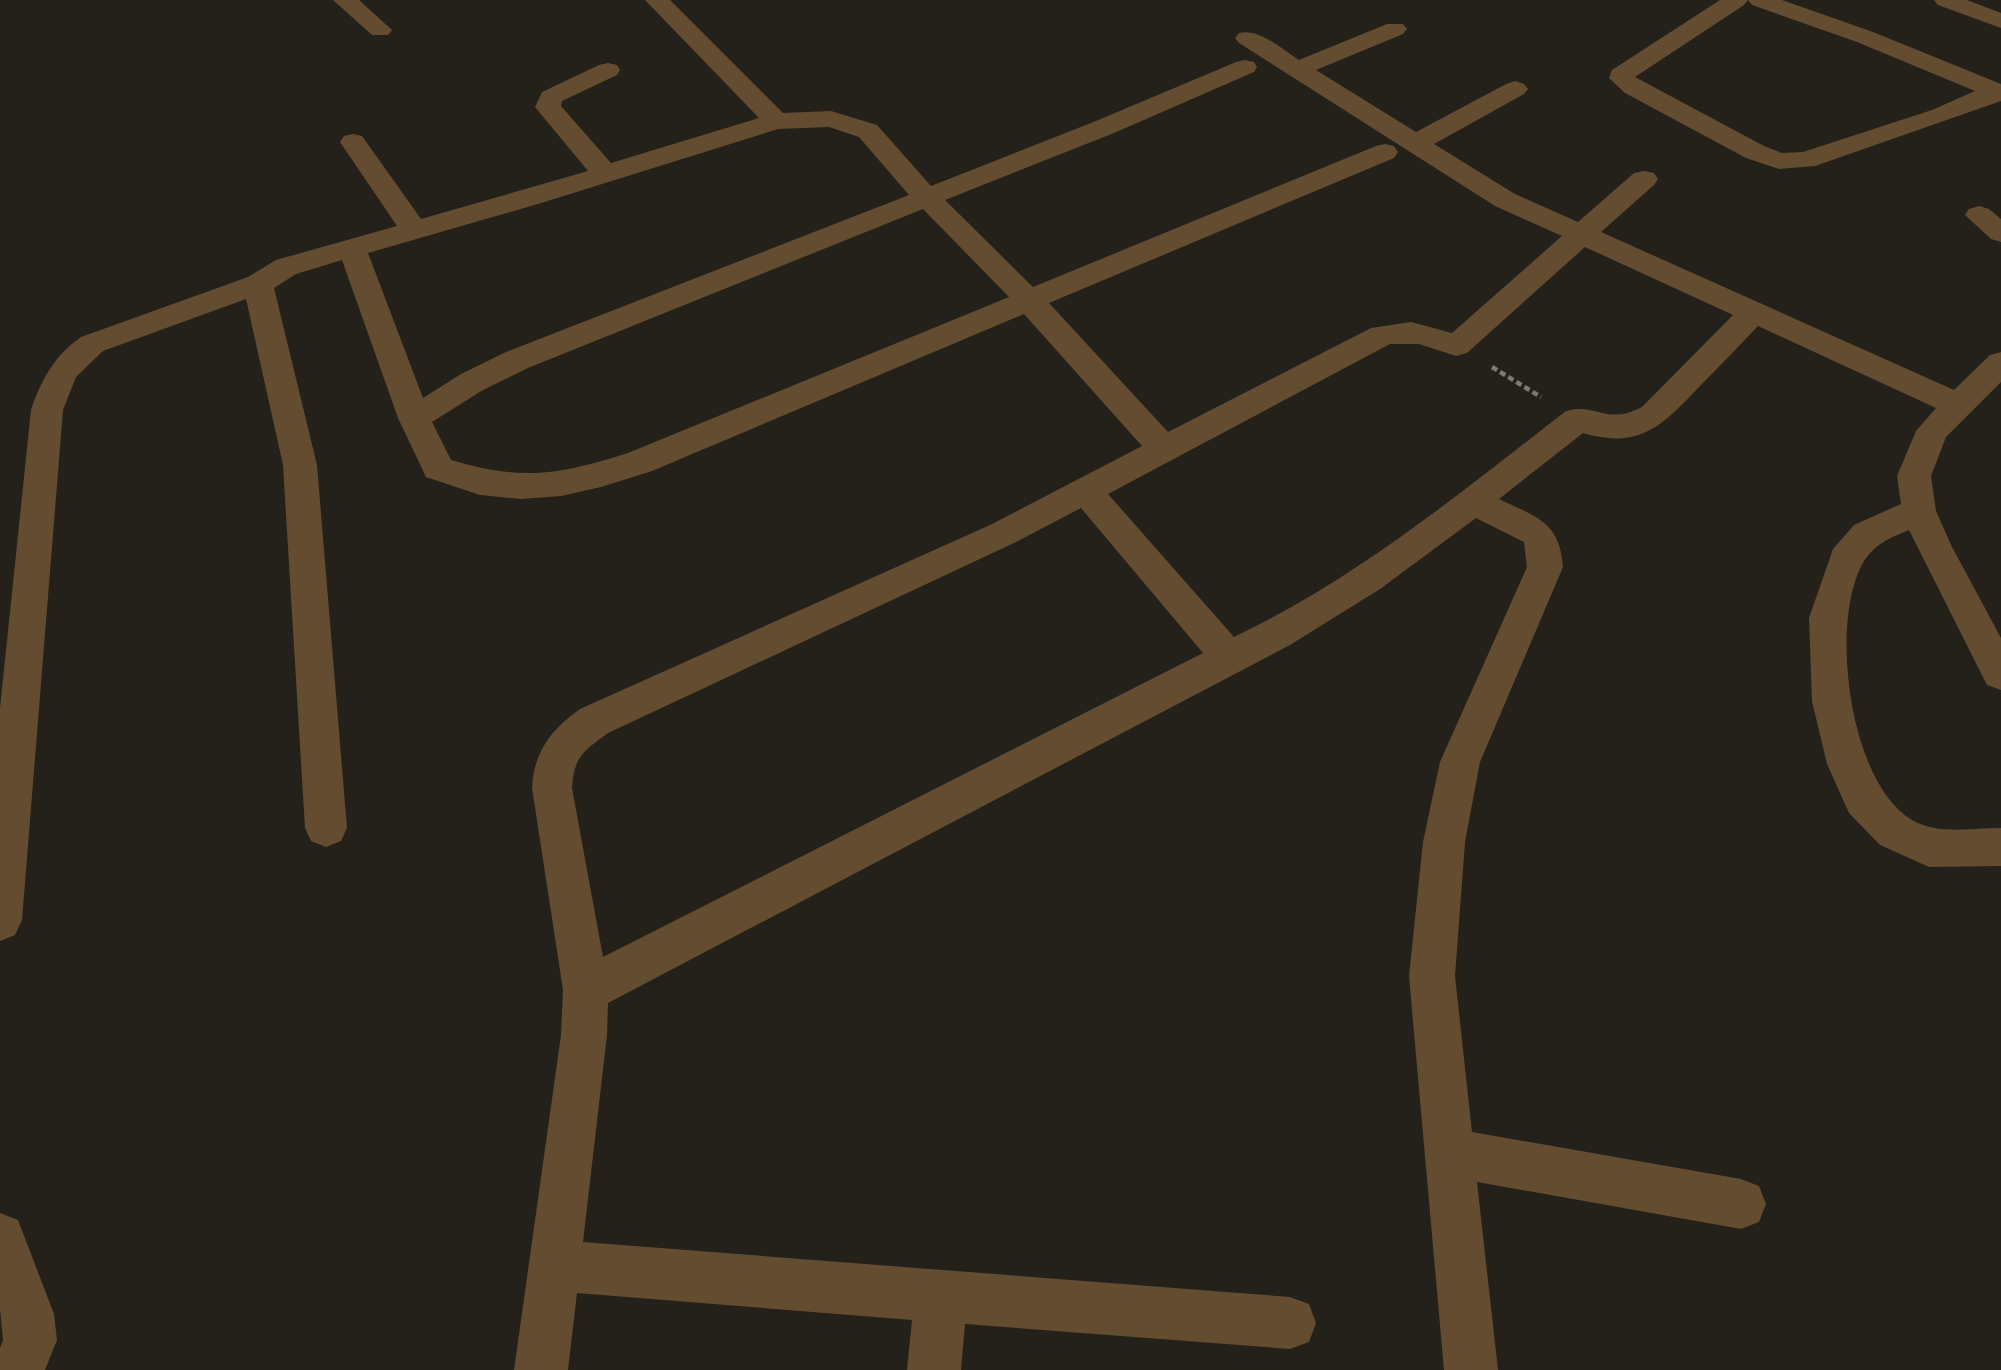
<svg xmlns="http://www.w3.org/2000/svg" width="2001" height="1370" viewBox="0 0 2001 1370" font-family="'Sofia Sans Condensed',sans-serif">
	<rect width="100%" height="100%" fill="#232119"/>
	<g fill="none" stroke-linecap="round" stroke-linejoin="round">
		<!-- path -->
		<polyline stroke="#7c7a73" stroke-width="4.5" stroke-dasharray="6 3.5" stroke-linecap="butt" points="1492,367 1541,397"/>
		<!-- minor -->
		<g fill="#644c31" fill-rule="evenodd">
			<polygon points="333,0 359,0 392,30 388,35 372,35"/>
			<path d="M645,0h25l113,113 48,-2 46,14 54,61 165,-65 140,-59 9,-2 9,2 3,5 -3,5 -140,61 -169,67 88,87 343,-141 9,-2 9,2 4,6 -4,6 -345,145 119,129 203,-104 40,-6 41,11 110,-97 -67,-30 -256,-163 -4,-5 4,-5c20,-5 43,16 60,27l88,-36h16l4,5 -4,5 -87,36 100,62 90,-48 9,-3 9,3 4,5 -4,5 -90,50 81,50 63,28 56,-49 10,-2 10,2 4,6 -4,6 -53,47 353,158 36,-35 11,-3v30l-55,55 -15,39 5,35 15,34 50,93v52l-14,-5 -78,-155c-19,8 -35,14 -46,33 -34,60 -14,220 49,257 26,15 60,8 89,8v38l-72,1 -49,-22 -31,-32 -22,-49 -15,-63 -3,-83 24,-69 21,-24 47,-21 -4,-28 19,-45 20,-23 -178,-82c-19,20 -38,40 -58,60 -37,39 -60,64 -117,47l-84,66c37,18 61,22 64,68l-83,195 -15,80 -10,134 17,156 269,47 18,7 7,18 -7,18 -18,7 -264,-47 21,188h-54l-35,-394 14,-134 17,-80 87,-195 -3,-25 -48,-24 -96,71 -90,56 -682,358 -1,32 -24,207 707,55 19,7 7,19 -7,19 -19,7 -325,-25 -4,46h-54l5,-50 -335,-27 -9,77h-54l47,-335 2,-45 -31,-202c2,-37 19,-58 48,-79l410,-184 152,-79 -118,-132 -372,157 -51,16 -40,9 -40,3 -41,-4 -54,-18 -28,-59 -56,-158 -46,14 -22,14 43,177 30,363 -6,13 -15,6 -15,-6 -6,-13 -22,-363 -37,-166 -143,52 -27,26 -13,33 -41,510 -7,15 -15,6v-233l31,-298c10,-30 24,-55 50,-73l167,-60 28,-17 121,-34 -57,-84 4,-6 9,-2 9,2 59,83 167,-48 -53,-64 7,-15 57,-27 9,-2 9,2 3,5 -3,5 -55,26 -1,5 50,57 148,-45zM829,127l30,10 50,58 -403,157 -45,22 -38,24 -55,-145 170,-49 240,-75zM923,209l86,88 -381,156c-69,22 -107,28 -177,7l-19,-38 51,-32 45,-22zM1585,247l148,68 -91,92c-36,19 -46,-5 -76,4 -106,82 -210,168 -332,226l-126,-143 282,-150h29l37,12 11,-3zM1081,508l122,145 -600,304 -31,-169c2,-32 12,-37 36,-55l406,-190z"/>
			<polygon points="1720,0 1748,0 1744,5 1635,77 1764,146 1782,153 1803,152 1932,110 1975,91 1857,42 1752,5 1748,0 1782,0 1873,32 2001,84 2001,101 1815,166 1779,169 1746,158 1625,93 1609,78 1612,70"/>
			<polygon points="1934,0 1967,0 2001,13 2001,28 1938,5"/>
			<polygon points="1979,206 1989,209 2001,219 2001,242 1991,239 1965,215 1969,209"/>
			<polygon points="0,1213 18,1220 54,1314 57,1340 45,1370 0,1370 0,1348 3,1340 0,1309"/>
		</g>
	</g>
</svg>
